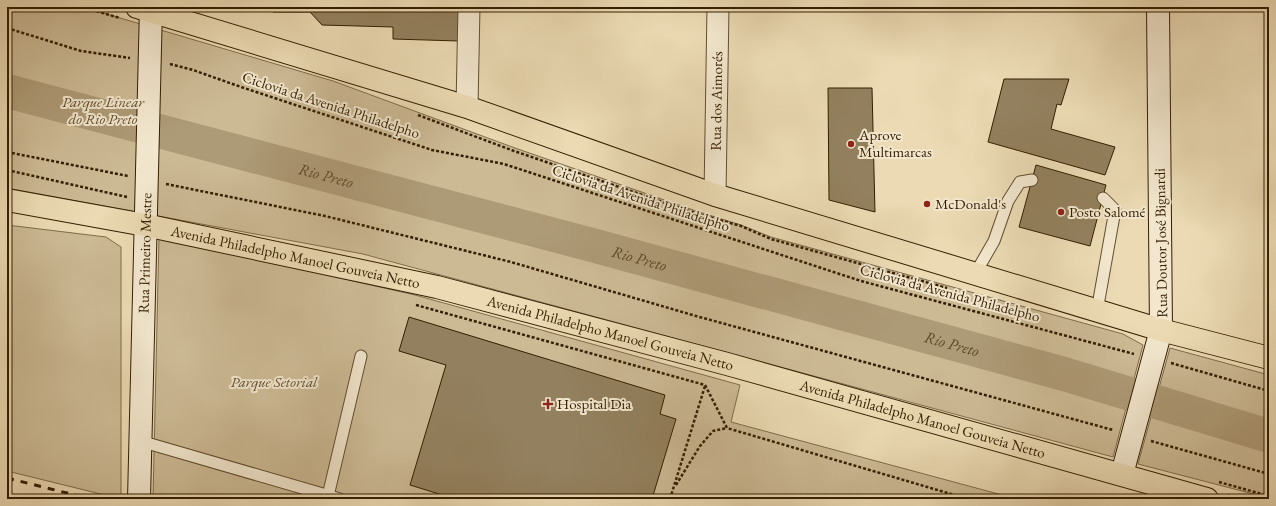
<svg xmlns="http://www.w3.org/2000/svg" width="1276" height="506" viewBox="0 0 1276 506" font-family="'EB Garamond',serif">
	<rect width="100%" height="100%" fill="#ebdab3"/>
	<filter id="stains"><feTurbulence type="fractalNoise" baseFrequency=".005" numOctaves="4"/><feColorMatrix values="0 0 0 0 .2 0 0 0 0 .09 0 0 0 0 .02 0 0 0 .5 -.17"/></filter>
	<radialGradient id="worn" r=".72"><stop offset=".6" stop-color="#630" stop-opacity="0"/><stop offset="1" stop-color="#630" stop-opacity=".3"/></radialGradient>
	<!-- green -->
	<g fill="#ccba95" stroke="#806c4b">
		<polygon points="7,7 83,7 333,81 515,148 699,212 741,225 771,237 1123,334 1143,345 1113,457 363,254 7,188"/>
		<polygon points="7,225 106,237 121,247 121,499 7,471"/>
		<polygon points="159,237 415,295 740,385 731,422 1017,499 153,499"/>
		<polygon points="1170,348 1269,375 1269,498 1138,464"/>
	</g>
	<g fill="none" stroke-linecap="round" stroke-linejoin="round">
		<!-- river -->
		<path stroke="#ad9a76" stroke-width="34" id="s1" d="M7,91l585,154 472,129 205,62"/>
	</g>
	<!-- building -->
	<g fill="#93805e" stroke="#341e01">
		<polygon points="273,7 461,7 459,41 393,39 393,27 322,25 310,12 273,12"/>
		<polygon points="1004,79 1069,79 1061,105 1057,104 1051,129 1115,147 1105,175 988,142"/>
		<polygon points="828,88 872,88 875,212 829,200"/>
		<polygon points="1036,165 1106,185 1090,246 1019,227"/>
		<polygon points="409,317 665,395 660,414 676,419 652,499 455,499 410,485 446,365 399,351"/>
	</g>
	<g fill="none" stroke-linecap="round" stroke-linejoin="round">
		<!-- lane casing -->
		<g stroke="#624d2e" stroke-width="13">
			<g id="lane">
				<polyline points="975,274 994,241 1008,201 1020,182 1032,180"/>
				<polyline points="1097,311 1115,210 1103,198"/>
				<polyline points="140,441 340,499"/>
				<polyline points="328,496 361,356"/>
			</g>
		</g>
		<!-- street casing -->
		<g stroke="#624d2e" stroke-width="23">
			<g id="street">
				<polyline points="467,107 469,7"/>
				<path id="s2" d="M715,195l3,-188"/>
			</g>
		</g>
		<!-- secondary casing -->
		<g stroke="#341e01" stroke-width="24">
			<g id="secondary">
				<polyline points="1122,474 1161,330 1158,7"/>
				<path id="s3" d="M139,499l12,-492"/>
			</g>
		</g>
		<!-- primary casing -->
		<g stroke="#341e01" stroke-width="24">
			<g id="primary">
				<polyline points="137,7 467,107 715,195 1161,330 1269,358"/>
				<path id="s4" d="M7,200l138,25 292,62 290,77 480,135"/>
			</g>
		</g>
		<!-- path -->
		<g stroke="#341e01" stroke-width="2.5" stroke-dasharray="3 2" stroke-linecap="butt">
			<polyline points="82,7 120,18"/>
			<polyline points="7,28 81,51 130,58"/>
			<polyline points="170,64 193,70 241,87 432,150 504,164 861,281 1134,354"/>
			<polyline points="418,115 514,151 698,214 741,226 771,239 947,288"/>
			<polyline points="7,152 128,176"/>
			<polyline points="7,170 127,197"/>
			<polyline points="166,184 325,216 511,262 696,316 1113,430"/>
			<polyline points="416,305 705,385 727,428 968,499"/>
			<polyline points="1171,363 1269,391"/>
			<polyline points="1151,441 1269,474"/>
			<polyline points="1219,482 1269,496"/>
			<polyline points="676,485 700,446 713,431 727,428"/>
			<polyline points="670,499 705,386"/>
		</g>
		<!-- lane -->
		<use href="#lane" stroke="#f2e7ce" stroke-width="11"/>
		<!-- street -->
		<use href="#street" stroke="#f2e7ce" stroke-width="21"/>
		<!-- secondary -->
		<use href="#secondary" stroke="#f2e7ce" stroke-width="22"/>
		<!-- primary -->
		<use href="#primary" stroke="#ebdab3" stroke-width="22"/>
		<!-- rail -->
		<polyline stroke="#341e01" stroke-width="3" stroke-dasharray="7 7" stroke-linecap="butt" points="7,478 91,499"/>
	</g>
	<!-- markers -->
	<g fill="#8f2418" stroke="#f2e7ce" stroke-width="1.5">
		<circle cx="851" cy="144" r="4"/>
		<circle cx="927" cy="204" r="4"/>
		<circle cx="1061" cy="212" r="4"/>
		<path d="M546 398h4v4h4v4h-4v4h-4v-4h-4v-4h4z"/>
	</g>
	<g text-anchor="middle" stroke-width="4" stroke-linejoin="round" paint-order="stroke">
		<!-- street labels -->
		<g font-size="15" fill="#341e01" stroke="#f2e7ce">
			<text dy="5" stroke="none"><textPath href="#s2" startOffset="94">Rua dos Aimorés</textPath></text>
			<text transform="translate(331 105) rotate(18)" y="5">Ciclovia da Avenida Philadelpho</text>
			<text transform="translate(641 198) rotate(18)" y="5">Ciclovia da Avenida Philadelpho</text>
			<text transform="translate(1161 243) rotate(-91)" y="5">Rua Doutor José Bignardi</text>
			<text dy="5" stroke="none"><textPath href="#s3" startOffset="246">Rua Primeiro Mestre</textPath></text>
			<text dy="5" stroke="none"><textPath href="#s4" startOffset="294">Avenida Philadelpho Manoel Gouveia Netto</textPath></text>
			<text transform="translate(950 293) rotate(15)" y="5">Ciclovia da Avenida Philadelpho</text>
			<text dy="5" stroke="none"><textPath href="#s4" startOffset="618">Avenida Philadelpho Manoel Gouveia Netto</textPath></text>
			<text dy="5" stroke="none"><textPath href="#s4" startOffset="942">Avenida Philadelpho Manoel Gouveia Netto</textPath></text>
		</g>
		<!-- park labels -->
		<g font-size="15" font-style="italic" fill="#624d2d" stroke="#f2e7ce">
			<text x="103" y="107">Parque Linear<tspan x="103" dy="17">do Rio Preto</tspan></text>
			<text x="274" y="387">Parque Setorial</text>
		</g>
		<!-- poi labels -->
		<g font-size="15" fill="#341e01" stroke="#f2e7ce" text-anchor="start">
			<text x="859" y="140">Aprove<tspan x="859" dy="17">Multimarcas</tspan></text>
			<text x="935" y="209">McDonald's</text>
			<text x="1069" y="217">Posto Salomé</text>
			<text x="557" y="409">Hospital Dia</text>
		</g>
		<!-- water labels -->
		<g font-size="16" font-style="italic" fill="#5e492a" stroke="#f2e7ce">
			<text dy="6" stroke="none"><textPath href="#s1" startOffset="330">Rio Preto</textPath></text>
			<text dy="6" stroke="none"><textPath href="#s1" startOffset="654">Rio Preto</textPath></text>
			<text dy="6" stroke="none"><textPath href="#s1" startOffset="978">Rio Preto</textPath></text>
		</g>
	</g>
	<!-- margin -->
	<rect width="1276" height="506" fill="none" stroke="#ebdab3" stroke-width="24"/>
	<rect x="8" y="8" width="1260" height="490" fill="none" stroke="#341e01" stroke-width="2"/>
	<rect x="12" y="12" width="1252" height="482" fill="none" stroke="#341e01"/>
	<rect width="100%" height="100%" filter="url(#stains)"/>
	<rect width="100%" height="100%" fill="url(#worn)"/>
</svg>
